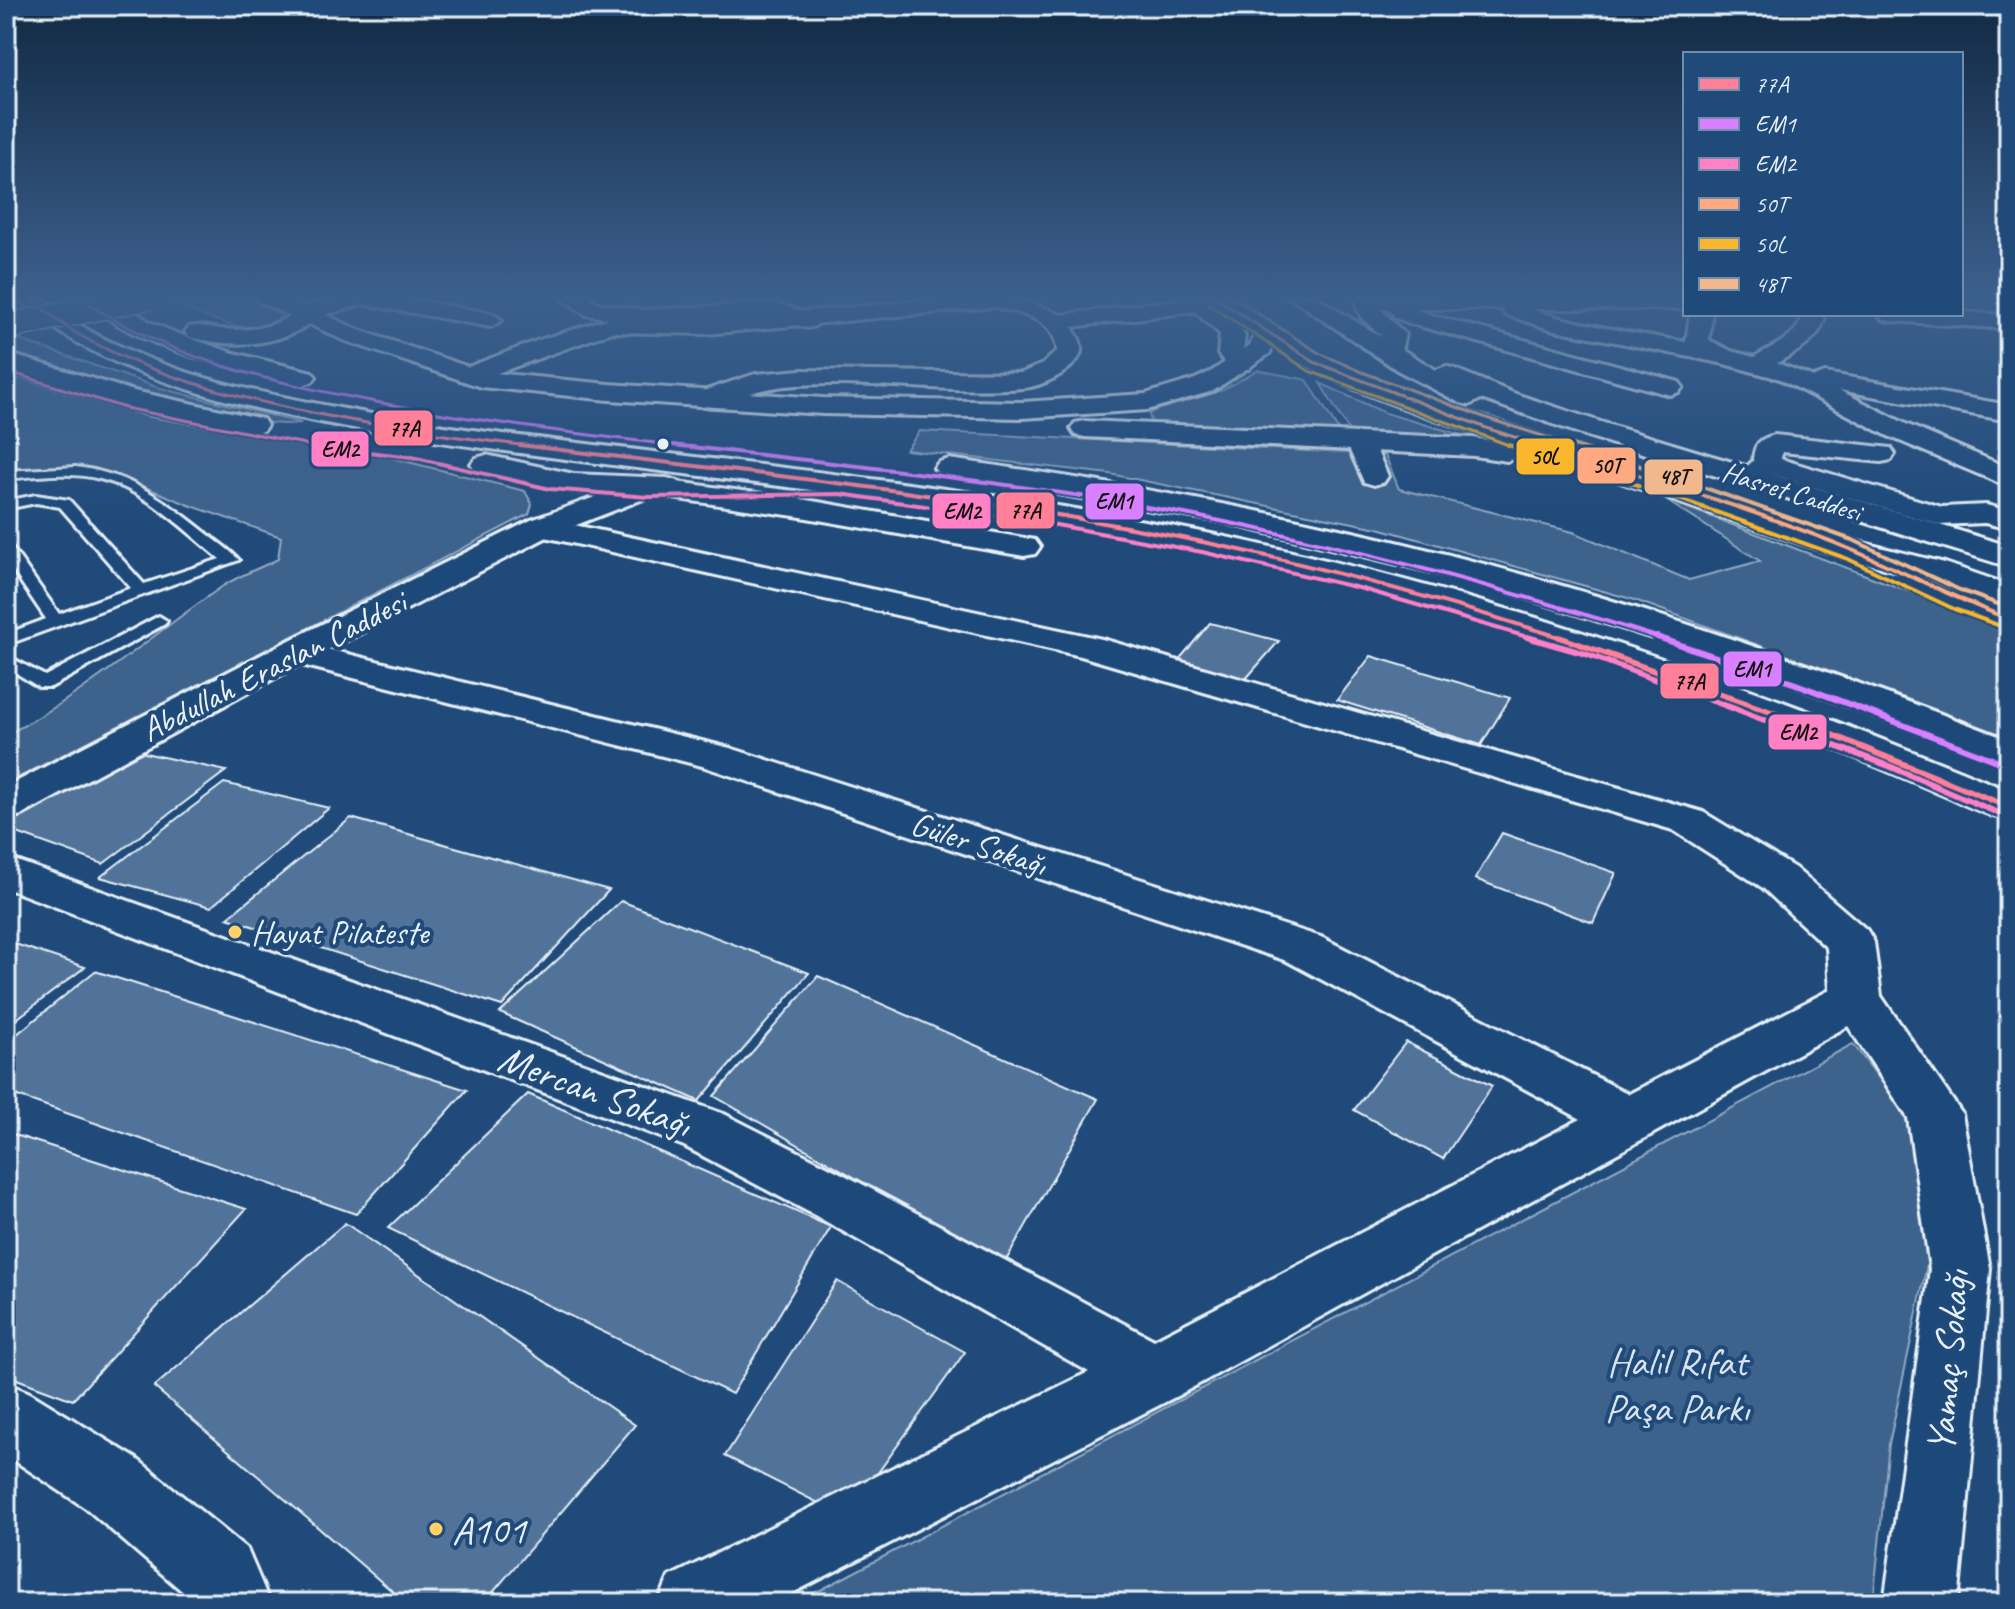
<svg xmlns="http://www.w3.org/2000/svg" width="2015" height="1609" viewBox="0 0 2015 1609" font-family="Caveat,sans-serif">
	<rect width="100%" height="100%" fill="#1f4a7a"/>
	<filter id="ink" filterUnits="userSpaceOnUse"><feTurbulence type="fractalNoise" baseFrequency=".0125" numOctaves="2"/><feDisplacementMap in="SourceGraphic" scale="16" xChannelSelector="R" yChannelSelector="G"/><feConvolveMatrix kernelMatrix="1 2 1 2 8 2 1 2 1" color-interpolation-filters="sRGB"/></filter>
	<g filter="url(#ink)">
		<!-- green -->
		<g fill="#3c628c" stroke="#92aac2" stroke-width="2">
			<path d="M192,296c25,0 72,1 89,21 -32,25 -81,-3 -112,-17z"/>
			<path d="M6,334l12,1 2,5 140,48 141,35c-24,4 -49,-4 -73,-9 -75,-15 -150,-37 -222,-61z"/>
			<polygon points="1258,370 1307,380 1342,436 1166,427 1151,422 1149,414 1155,410 1222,390"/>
			<path d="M6,374l143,43 227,37 149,37 7,13 -3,10 -523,270v-49c79,-40 144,-99 217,-149 17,-11 37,-18 55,-27l3,-22 -92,-32 -71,-29 -50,-7 -54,1 -8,-6z"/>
			<polygon points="1320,383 1385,413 1469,437 1352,436"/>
			<polygon points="920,431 1385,455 1399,489 1573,532 1689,580 1760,561 1664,499 2009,629 2009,737 1635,600 1378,528 1110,474 906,450"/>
			<polygon points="1853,1044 1905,1113 1931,1246 1889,1444 1873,1603 796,1603"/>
		</g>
		<!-- building -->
		<g fill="#517399" stroke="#e8f1f8" stroke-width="2">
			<polygon points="1210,623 1279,641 1244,681 1177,662"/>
			<polygon points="1371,656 1510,698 1481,745 1337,700"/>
			<polygon points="136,751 226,771 103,864 6,829 6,814"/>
			<polygon points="224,783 329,808 211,907 100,877"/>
			<polygon points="351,818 609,890 502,1006 227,918"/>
			<polygon points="1502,833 1616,873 1593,923 1475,879"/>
			<polygon points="621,901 809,973 699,1101 500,1013"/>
			<polygon points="6,941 85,967 6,1027"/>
			<polygon points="95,971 467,1090 356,1214 6,1092 6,1043"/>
			<polygon points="818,976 1098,1099 1004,1264 714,1096"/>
			<polygon points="1406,1042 1492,1086 1443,1159 1354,1110"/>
			<polygon points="528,1094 831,1227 732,1394 388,1228"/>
			<polygon points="6,1132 246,1209 73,1400 6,1375"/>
			<polygon points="345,1223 635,1425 484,1603 406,1603 154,1387"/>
			<polygon points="837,1281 965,1352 846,1517 725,1456"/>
		</g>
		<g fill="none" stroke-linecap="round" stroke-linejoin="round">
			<!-- service casing -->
			<g stroke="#e8f1f8" stroke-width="6">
				<g id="service">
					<path d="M76,467c52,6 89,33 129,65 11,9 24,17 34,28l-233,85v-11l40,-15 -40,-59v-16l5,2 48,68 72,-26 -71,-81 -24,-4 -30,6v-8l30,-6 33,5 75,84 76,-25c-36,-29 -74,-69 -120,-80 -30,-8 -63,-3 -94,0v-8z"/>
					<polygon points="159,616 167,621 165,624 51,687 39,687 6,667 6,655 45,676"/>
				</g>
			</g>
			<!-- minor casing -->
			<g stroke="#e8f1f8" stroke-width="6">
				<g id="minor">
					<polygon points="345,296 389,296 491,313 502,320 491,327 363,304 324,315 313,308 316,303"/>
					<path d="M978,296c30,0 56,6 83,19l137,-18 11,7 -11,7 -126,16c5,8 12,18 8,28 -8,17 -39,32 -57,33 -74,6 -151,-8 -225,-3 -39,2 -59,13 -95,22l-9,-3 -4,-5 4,-5 61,-20 46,-4 220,3 22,-9 14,-13c-1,-33 -35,-37 -62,-44l-289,27 -94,-2 -134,48h-18l-3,-5 3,-5 79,-30 71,-22 96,2z"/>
					<polygon points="1378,296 1401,296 1412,308 1428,314 1679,382 1683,387 1679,392 1670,395 1412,324 1396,318"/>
					<path d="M1498,296h22l-3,4c16,19 138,36 169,42l4,-28h22l-3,26 22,11 23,6c18,-11 45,-20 49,-43h22c-3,26 -27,37 -48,49l37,14 11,-4 184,32v16l-170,-31 67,34 103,44v19l-121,-51 -108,-57 -60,-16 -170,-34 -44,-14 -11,-15z"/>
					<path d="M1775,435l116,13 4,6 -4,6 -10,2 -99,-10 -1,7 161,48 44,-2 23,6v18l-24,-6 -45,2 -169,-51c-12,9 -18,14 -33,10l-4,-6 19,-17c1,-17 6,-22 22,-26z"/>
					<polygon points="1361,436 1371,438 1388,476 1384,482 1374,485 1364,482 1347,444 1351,438"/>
					<polygon points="648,478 801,499 1024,538 1035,540 1040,547 1035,554 1024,556 801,517 638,493 633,487 638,481"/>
					<polygon points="542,518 1102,639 1703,812 1795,868 1867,930 1874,942 1881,996 1962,1114 1990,1269 1958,1603 1884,1603 1930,1269 1908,1118 1848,1026 1177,1396 773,1603 658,1603 669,1577 1089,1372 818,1217 684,1146 6,888 6,857 724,1114 860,1183 1154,1340 1581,1119 1287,961 702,766 282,660 277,652 282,644 295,641 730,748 1321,937 1629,1094 1830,990 1827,948 1763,888 1673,830 1081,656 531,534 527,527 531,520"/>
					<polygon points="6,1383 30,1393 137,1459 247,1549 270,1603 196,1603 87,1509 6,1455"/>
				</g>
			</g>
			<!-- tertiary casing -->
			<g stroke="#e8f1f8" stroke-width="6">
				<g id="tertiary">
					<polygon points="558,296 586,296 600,304 644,310 776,303 815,316 819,321 815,326 807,328 774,317 644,324 586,315"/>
					<polygon points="1177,296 1202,296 1238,325 1245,336 1243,352 1253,364 1249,369 1231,369 1218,354 1220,334"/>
					<polygon points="648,478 659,481 663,487 659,493 553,534 308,660 22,815 6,819 6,787 282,644 531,520"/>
				</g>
			</g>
			<!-- secondary casing -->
			<g stroke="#e8f1f8" stroke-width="6">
				<g id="secondary">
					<polygon points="1376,296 1685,296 1685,309 1380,309 1405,334 1401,351 1383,351 1380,346 1381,336 1361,317 1356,305 1359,300"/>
					<polygon points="1961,312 2009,315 2009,329 1890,321 1882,319 1878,314"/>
				</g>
			</g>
			<!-- primary casing -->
			<g stroke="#e8f1f8" stroke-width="6">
				<g id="primary">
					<path d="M17,296c33,0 37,11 63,29 19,13 44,23 65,32 70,29 147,42 221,56 95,18 192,27 288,39 155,19 310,37 463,64 309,54 604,155 892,275v30c-27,-7 -52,-20 -77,-31 -39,-17 -77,-33 -116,-48 -116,-47 -235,-89 -354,-125 -305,-92 -621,-122 -935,-163 -140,-19 -413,-51 -510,-158z"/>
					<path d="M84,296h26l40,26 26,11 54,19 82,20 4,5 -4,5 -9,3c-59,-14 -182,-39 -219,-89z"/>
					<path d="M255,296h30l22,10 17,-5 8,2 3,5 -9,7 33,15 125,42 125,12 214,14 199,4 123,-8 50,-15 17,-8 38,-26 5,-11 -53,-38h26l95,61 78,32 462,154 82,20 64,22v23l-88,-31 -81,-20 -322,-110 4,5 -5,6 -10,3 -33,-5 -389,-19 -10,-2 -4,-6 4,-6 10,-2 389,17 35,6c-80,-28 -165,-51 -235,-98l-5,8 -56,37 -66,19 -125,8 -199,-4 -214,-14 -128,-13 -138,-47 -34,-16c-36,24 -80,23 -120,13l-4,-5 4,-5c11,-3 21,1 32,2 25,2 48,0 69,-13l-32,-15z"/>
					<polygon points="1288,296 1314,296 1436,370 1446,366 1455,369 1516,394 1607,424 2009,546 2009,567 1587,436 1481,399 1469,405 1460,403 1397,370"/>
					<polygon points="6,353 134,391 263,419 267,425 263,431 253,433 119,404 6,369"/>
					<polygon points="486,455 574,474 667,478 678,481 682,487 678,493 667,496 574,492 476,470 471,464 476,458"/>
					<path d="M949,459c136,19 270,42 404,73 225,50 442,125 656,208v28l-271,-103 -261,-82 -256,-61 -282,-48 -5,-6 5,-6z"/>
				</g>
			</g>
			<!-- service -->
			<use href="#service" fill="#1f4a7a" fill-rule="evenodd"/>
			<!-- minor -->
			<use href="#minor" fill="#1f4a7a" fill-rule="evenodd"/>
			<!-- tertiary -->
			<use href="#tertiary" fill="#1f4a7a" fill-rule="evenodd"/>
			<!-- secondary -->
			<use href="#secondary" fill="#1f4a7a" fill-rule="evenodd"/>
			<!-- primary -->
			<use href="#primary" fill="#1f4a7a" fill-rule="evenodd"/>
			<!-- primary-bridge casing -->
			<g stroke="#e8f1f8" stroke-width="28" stroke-linecap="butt">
				<polyline id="primary-bridge" points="6,327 151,296"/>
			</g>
			<!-- primary-bridge -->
			<use href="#primary-bridge" stroke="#1f4a7a" stroke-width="25"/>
			<!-- bus-1-far2 casing -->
			<g stroke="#1f4a7a" stroke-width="6">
				<path id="bus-1-far2" d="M28,296c16,13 31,27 48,37 122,72 320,96 460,114"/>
			</g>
			<!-- bus-1-far1 casing -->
			<g stroke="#1f4a7a" stroke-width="8">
				<path id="bus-1-far1" d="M520,445c218,27 438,48 653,91 133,26 263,62 392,103"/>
			</g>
			<!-- bus-1 casing -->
			<g stroke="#1f4a7a" stroke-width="12">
				<polyline id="bus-1" points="1559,637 1805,724 2009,807"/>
			</g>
			<!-- bus-2-far2 casing -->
			<g stroke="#1f4a7a" stroke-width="6">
				<path id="bus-2-far2" d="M89,304c87,57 186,79 287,98 104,20 209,33 314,45"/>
			</g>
			<!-- bus-2-far1 casing -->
			<g stroke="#1f4a7a" stroke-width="8">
				<path id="bus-2-far1" d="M673,445c158,18 317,34 474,62 175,31 347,78 516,132"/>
			</g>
			<!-- bus-2 casing -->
			<g stroke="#1f4a7a" stroke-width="12">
				<polyline id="bus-2" points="1657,637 1796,684 2005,764"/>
			</g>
			<!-- bus-3-far2 casing -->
			<g stroke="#1f4a7a" stroke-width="6">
				<polyline id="bus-3-far2" points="6,371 125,408 320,447"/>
			</g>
			<!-- bus-3-far1 casing -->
			<g stroke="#1f4a7a" stroke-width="8">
				<polyline id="bus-3-far1" points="307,445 412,457 550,489 648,497 840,494 1051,524 1202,552 1359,588 1534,639"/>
			</g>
			<!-- bus-3 casing -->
			<g stroke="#1f4a7a" stroke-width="12">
				<polyline id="bus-3" points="1527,637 1586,654 1889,766 2005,816"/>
			</g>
			<!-- bus-4-far1 casing -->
			<g stroke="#1f4a7a" stroke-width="6">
				<polyline id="bus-4-far1" points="1213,296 1314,362 1489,429 1546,447"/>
			</g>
			<!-- bus-4 casing -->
			<g stroke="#1f4a7a" stroke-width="8">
				<path id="bus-4" d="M1540,445c104,32 211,63 312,105 53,22 103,49 157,69"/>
			</g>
			<!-- bus-5-far1 casing -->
			<g stroke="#1f4a7a" stroke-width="6">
				<polyline id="bus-5-far1" points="1208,304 1309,371 1514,447"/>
			</g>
			<!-- bus-5 casing -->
			<g stroke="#1f4a7a" stroke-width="8">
				<polyline id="bus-5" points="1508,445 1657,491 1848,559 1954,609 2006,628"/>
			</g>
			<!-- bus-6-far1 casing -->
			<g stroke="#1f4a7a" stroke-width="6">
				<polyline id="bus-6-far1" points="1231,296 1319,353 1362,372 1492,420 1578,447"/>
			</g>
			<!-- bus-6 casing -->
			<g stroke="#1f4a7a" stroke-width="8">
				<polyline id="bus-6" points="1572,445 1663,473 1855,541 1962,591 2009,608"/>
			</g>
			<!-- bus-1-far2 -->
			<use href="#bus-1-far2" stroke="#ff8098" stroke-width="3"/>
			<!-- bus-1-far1 -->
			<use href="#bus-1-far1" stroke="#ff8098" stroke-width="4"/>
			<!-- bus-1 -->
			<use href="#bus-1" stroke="#ff8098" stroke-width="6"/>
			<!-- bus-2-far2 -->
			<use href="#bus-2-far2" stroke="#d880ff" stroke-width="3"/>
			<!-- bus-2-far1 -->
			<use href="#bus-2-far1" stroke="#d880ff" stroke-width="4"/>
			<!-- bus-2 -->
			<use href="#bus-2" stroke="#d880ff" stroke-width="6"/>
			<!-- bus-3-far2 -->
			<use href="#bus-3-far2" stroke="#ff80c5" stroke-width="3"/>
			<!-- bus-3-far1 -->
			<use href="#bus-3-far1" stroke="#ff80c5" stroke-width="4"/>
			<!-- bus-3 -->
			<use href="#bus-3" stroke="#ff80c5" stroke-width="6"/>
			<!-- bus-4-far1 -->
			<use href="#bus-4-far1" stroke="#ffa980" stroke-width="3"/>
			<!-- bus-4 -->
			<use href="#bus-4" stroke="#ffa980" stroke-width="4"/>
			<!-- bus-5-far1 -->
			<use href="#bus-5-far1" stroke="#fab62d" stroke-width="3"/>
			<!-- bus-5 -->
			<use href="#bus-5" stroke="#fab62d" stroke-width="4"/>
			<!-- bus-6-far1 -->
			<use href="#bus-6-far1" stroke="#f1b78d" stroke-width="3"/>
			<!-- bus-6 -->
			<use href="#bus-6" stroke="#f1b78d" stroke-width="4"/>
		</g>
	</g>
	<!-- sky -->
	<linearGradient id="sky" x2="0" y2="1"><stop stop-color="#112943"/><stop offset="0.57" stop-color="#3c608d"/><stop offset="1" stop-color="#3c608d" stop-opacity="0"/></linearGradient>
	<rect width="2015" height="521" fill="url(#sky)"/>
	<!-- markers -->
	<circle fill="#e8f1f8" stroke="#1f4a7a" stroke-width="3" cx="663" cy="444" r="7"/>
	<g fill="#ffd166" stroke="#1f4a7a" stroke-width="3">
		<circle cx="235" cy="932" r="8"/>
		<circle cx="436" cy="1529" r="8"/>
	</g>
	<g text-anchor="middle" stroke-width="8" stroke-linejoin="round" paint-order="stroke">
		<!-- far-street labels -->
		<g font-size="28" fill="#e8f1f8" stroke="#1f4a7a">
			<text transform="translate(1792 491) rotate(17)" y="10">Hasret Caddesi</text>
		</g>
		<!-- street labels -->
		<g font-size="34" fill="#e8f1f8" stroke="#1f4a7a">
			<text transform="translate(273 665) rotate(-27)" y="12">Abdullah Eraslan Caddesi</text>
			<text transform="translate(979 843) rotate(18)" y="12">Güler Sokağı</text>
		</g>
		<!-- poi labels -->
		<g font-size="34" fill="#e8f1f8" stroke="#1f4a7a" text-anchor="start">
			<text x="251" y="944">Hayat Pilateste</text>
		</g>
		<!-- near-street labels -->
		<g font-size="40" fill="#e8f1f8" stroke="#1f4a7a">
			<text transform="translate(595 1090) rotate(20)" y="14">Mercan Sokağı</text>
			<text transform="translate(1947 1361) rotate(-85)" y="14">Yamaç Sokağı</text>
		</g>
		<!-- near-park labels -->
		<g font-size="40" fill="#d7e3ed" stroke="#1f4a7a">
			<text x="1677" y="1375">Halil Rıfat<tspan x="1677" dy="46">Paşa Parkı</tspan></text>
		</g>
		<!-- near-poi labels -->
		<g font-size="40" fill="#e8f1f8" stroke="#1f4a7a" text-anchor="start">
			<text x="452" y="1543">A101</text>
		</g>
	</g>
	<g stroke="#1f4a7a" stroke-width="3">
		<rect x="373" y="409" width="61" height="38" rx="8" fill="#ff8098"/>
		<rect x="310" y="430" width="60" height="38" rx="8" fill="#ff80c5"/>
		<rect x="1515" y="437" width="61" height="39" rx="8" fill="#fab62d"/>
		<rect x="1576" y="446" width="61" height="39" rx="8" fill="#ffa980"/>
		<rect x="1643" y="458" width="61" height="38" rx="8" fill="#f1b78d"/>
		<rect x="1084" y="482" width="61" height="39" rx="8" fill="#d880ff"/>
		<rect x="995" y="491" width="61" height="39" rx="8" fill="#ff8098"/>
		<rect x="931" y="492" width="61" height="38" rx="8" fill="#ff80c5"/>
		<rect x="1722" y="650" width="61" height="38" rx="8" fill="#d880ff"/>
		<rect x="1659" y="662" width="61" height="38" rx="8" fill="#ff8098"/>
		<rect x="1767" y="713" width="61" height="38" rx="8" fill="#ff80c5"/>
	</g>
	<g font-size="22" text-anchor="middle" font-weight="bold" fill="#111">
		<text x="404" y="436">77A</text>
		<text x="340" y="457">EM2</text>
		<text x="1545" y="464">50L</text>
		<text x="1607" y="473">50T</text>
		<text x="1674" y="484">48T</text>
		<text x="1114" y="509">EM1</text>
		<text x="1025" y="518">77A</text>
		<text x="962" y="519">EM2</text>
		<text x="1752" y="677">EM1</text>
		<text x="1689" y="689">77A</text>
		<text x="1798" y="740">EM2</text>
	</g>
	<!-- margin -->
	<rect width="2015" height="1609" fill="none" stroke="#1f4a7a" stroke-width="32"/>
	<rect x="16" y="16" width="1983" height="1577" fill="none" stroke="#e8f1f8" stroke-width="3" filter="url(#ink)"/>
	<!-- legend -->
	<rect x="1683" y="52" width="280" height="264" fill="#1f4a7a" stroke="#6f8dac" stroke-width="2"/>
	<rect x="1699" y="78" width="40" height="12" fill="#ff8098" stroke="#6f8dac" stroke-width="2"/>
	<text x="1755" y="92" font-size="24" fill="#e8f1f8">77A</text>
	<rect x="1699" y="118" width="40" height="12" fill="#d880ff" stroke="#6f8dac" stroke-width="2"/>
	<text x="1755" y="132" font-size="24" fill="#e8f1f8">EM1</text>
	<rect x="1699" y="158" width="40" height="12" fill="#ff80c5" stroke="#6f8dac" stroke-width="2"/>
	<text x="1755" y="172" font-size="24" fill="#e8f1f8">EM2</text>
	<rect x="1699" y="198" width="40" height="12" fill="#ffa980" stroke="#6f8dac" stroke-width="2"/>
	<text x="1755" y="212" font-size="24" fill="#e8f1f8">50T</text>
	<rect x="1699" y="238" width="40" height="12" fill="#fab62d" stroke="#6f8dac" stroke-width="2"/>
	<text x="1755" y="252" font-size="24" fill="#e8f1f8">50L</text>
	<rect x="1699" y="278" width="40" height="12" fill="#f1b78d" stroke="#6f8dac" stroke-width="2"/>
	<text x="1755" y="292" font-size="24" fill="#e8f1f8">48T</text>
</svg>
